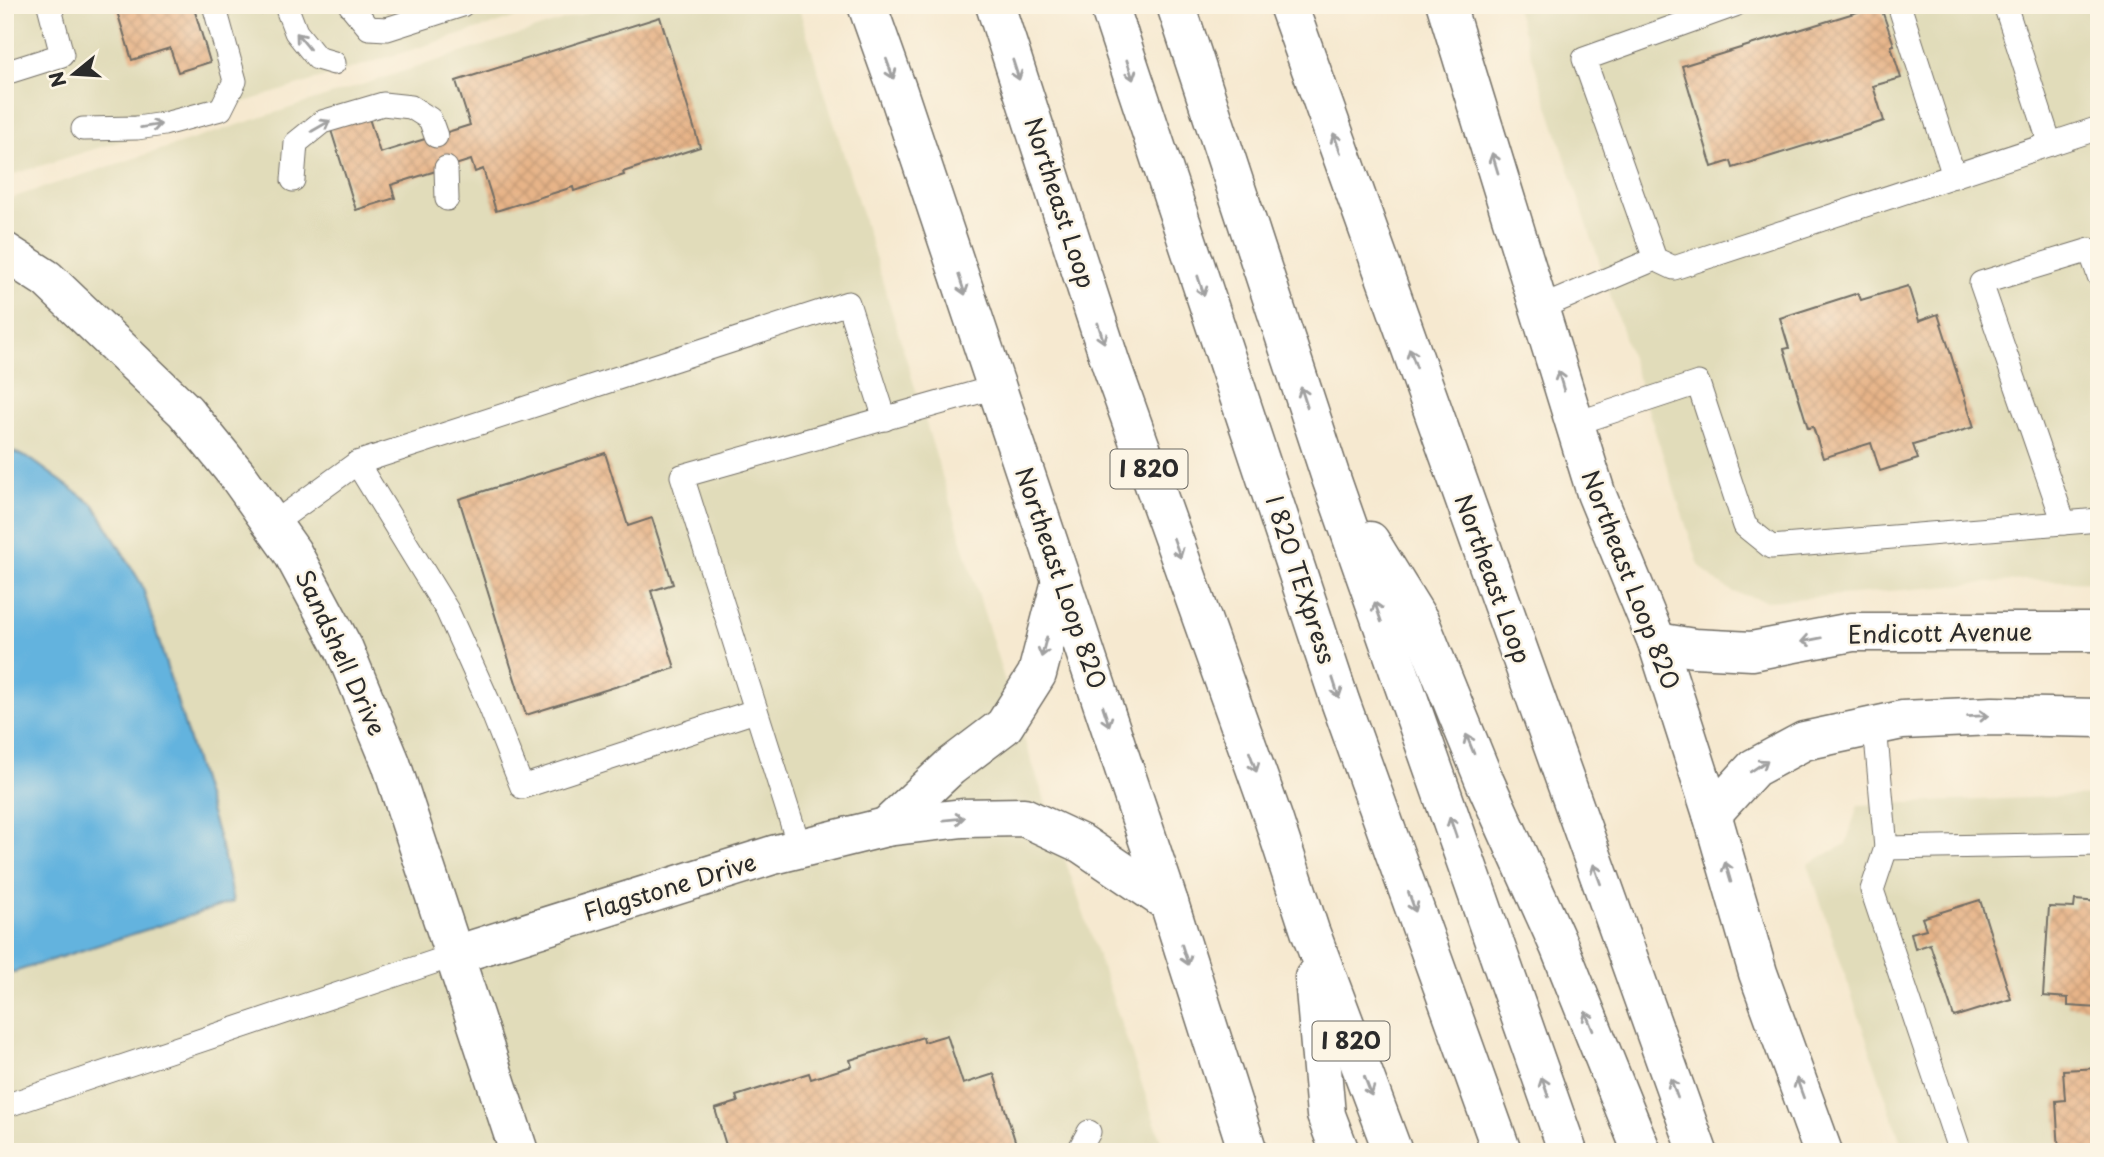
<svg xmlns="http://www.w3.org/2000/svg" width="2104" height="1157" viewBox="0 0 2104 1157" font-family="'Playpen Sans',sans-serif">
	<defs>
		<pattern id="building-cross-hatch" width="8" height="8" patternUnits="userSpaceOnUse" patternTransform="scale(1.75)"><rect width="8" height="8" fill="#e7b488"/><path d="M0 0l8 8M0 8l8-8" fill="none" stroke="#c69b76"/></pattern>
	</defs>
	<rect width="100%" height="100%" fill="#fcf5e5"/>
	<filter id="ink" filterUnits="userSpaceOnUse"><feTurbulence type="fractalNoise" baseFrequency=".0143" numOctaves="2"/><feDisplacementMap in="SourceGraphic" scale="14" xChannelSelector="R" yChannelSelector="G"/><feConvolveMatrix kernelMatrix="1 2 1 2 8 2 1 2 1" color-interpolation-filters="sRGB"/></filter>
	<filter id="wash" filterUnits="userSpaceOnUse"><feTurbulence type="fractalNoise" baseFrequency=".00686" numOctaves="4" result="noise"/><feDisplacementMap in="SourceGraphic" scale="28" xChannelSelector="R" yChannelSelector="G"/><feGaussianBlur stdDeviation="1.57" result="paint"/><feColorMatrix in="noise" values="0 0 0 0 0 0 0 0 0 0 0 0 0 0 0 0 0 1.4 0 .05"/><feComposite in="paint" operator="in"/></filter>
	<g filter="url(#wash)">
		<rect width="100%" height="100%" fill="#f6e9d0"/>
		<!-- built -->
		<g fill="#e1dcba">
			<polygon points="5,5 555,5 5,177"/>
			<polygon points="610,5 798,5 1010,698 1165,1152 5,1152 5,200"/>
			<polygon points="1515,5 2099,5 2099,582 2025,580 1767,601 1733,592 1715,580 1699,565"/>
			<polygon points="2099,795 2099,1152 1904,1152 1808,864 1846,844 1858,805"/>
		</g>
		<!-- water -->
		<polygon fill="#64b3de" stroke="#486f84" stroke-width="2" points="5,448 32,460 94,505 142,585 223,853 233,902 5,975"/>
		<g id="blocks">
			<!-- building -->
			<g fill="url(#building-cross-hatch)">
				<polygon points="115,5 193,5 210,62 178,72 170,48 132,60"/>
				<polygon points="260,5 286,5 287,6 262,14"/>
				<polygon points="386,5 408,5 408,6 388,12"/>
				<polygon points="1880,5 1894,45 1891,46 1901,78 1873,86 1884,121 1733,168 1731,161 1712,167 1682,66"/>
				<polygon points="660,17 700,147 623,172 624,175 574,191 573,187 496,211 483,169 475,172 471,160 391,185 395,198 356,210 330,127 368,115 380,153 470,125 456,81"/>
				<polygon points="1908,286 1919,321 1938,314 1974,427 1913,445 1918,459 1880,471 1871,443 1823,458 1813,427 1808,428 1784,349 1789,348 1780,318 1858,293 1861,300"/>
				<polygon points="605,453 628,526 652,518 673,584 651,591 675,668 526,715 459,499"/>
				<polygon points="1980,900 2011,999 1954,1017 1930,944 1915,949 1911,933 1926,929 1922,918"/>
				<polygon points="2075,900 2099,902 2099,1008 2068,1006 2068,998 2043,996 2049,907 2074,908"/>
				<polygon points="947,1035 963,1084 994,1074 1017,1147 1012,1149 1013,1152 901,1152 900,1147 884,1152 728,1152 715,1109 738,1102 736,1096 809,1073 811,1079 852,1066 850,1060 923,1037 924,1042"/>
				<polygon points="2099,1068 2099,1152 2059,1152 2056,1101 2065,1100 2063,1070"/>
			</g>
		</g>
	</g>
	<g filter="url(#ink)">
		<use href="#blocks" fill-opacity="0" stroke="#726e65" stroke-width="2"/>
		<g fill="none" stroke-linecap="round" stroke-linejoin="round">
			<!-- lane casing -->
			<g stroke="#726e65" stroke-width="25">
				<g id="lane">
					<polyline points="350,5 369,28 387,29 462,5"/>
					<polyline points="1735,5 1584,59 1655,259 1674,268 2099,128"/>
					<polyline points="1899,5 1954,176"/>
					<polyline points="2005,5 2050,144"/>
					<polyline points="286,6 296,32 317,58 334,63"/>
					<polyline points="5,73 62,55 49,5"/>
					<polyline points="83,129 137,128 164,124 221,109 235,81 214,5"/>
					<polyline points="446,168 447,199"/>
					<polyline points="293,180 296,143 322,122 383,104 411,107 430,119 436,136"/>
					<polyline points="1540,308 1655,259"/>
					<polyline points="1574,424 1698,383 1745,526 1771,547 2099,520"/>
					<polyline points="357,463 447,610 488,701 522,787 755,711"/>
					<polyline points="2064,523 1981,283 2090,250 2099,276"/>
					<polyline points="273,524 357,463 848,303 885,419"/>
					<polyline points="1875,726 1886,848 1872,890 1960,1152"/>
					<polyline points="1886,848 2099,844"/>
					<polyline points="800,849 682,476 996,387"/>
					<polyline points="5,1106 455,955"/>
					<polyline points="1078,1152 1089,1132"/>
				</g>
			</g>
			<!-- street casing -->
			<g stroke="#726e65" stroke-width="41">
				<g id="street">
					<polyline points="5,252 47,279 185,411 238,476 292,552 344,649 391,763 519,1152"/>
					<polyline points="886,827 950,767 1004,726 1037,674 1061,581"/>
					<polyline points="455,955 773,855 886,827 963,818 1024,817 1082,844 1169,903"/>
				</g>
			</g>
			<!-- secondary casing -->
			<g stroke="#726e65" stroke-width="41">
				<g id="secondary">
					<polyline points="867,5 898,92 1169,903 1248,1152"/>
					<polyline points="1446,5 1596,493 1657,642 1712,814 1758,973 1823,1152"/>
					<polyline points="1657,642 1694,648 1752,651 1852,632 2099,632"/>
					<polyline points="1712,814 1754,768 1804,741 1902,720 1993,716 2099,718"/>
				</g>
			</g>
			<!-- highway casing -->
			<g stroke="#726e65" stroke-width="41">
				<g id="highway">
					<polyline points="995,5 1111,364 1273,818 1310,931 1393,1152"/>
					<polyline points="1109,5 1340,701 1502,1152"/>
					<polyline points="1176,5 1331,478 1568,1152"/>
					<polyline points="1288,5 1698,1152"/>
					<polyline points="1370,541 1420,622 1485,782 1559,946 1642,1152"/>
					<polyline points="1314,978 1326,1115 1340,1152"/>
				</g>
			</g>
			<!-- lane -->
			<use href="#lane" stroke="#fff" stroke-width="23"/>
			<!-- street -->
			<use href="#street" stroke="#fff" stroke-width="38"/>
			<!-- secondary -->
			<use href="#secondary" stroke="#fff" stroke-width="38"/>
			<!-- highway -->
			<use href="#highway" stroke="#fff" stroke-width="38"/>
		</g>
		<!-- one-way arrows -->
		<defs><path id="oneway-shaft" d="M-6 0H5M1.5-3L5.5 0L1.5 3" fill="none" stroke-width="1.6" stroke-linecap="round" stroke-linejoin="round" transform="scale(1.75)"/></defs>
		<g stroke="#a0a0a0">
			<use href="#oneway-shaft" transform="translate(303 41) rotate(-129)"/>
			<use href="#oneway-shaft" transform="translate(890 69) rotate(70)"/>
			<use href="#oneway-shaft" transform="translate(1016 70) rotate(72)"/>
			<use href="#oneway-shaft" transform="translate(1130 70) rotate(72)"/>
			<use href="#oneway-shaft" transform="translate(151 126) rotate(-9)"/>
			<use href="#oneway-shaft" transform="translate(321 126) rotate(-30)"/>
			<use href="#oneway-shaft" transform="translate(1337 143) rotate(-110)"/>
			<use href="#oneway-shaft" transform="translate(1495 163) rotate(-107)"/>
			<use href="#oneway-shaft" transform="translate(962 285) rotate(72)"/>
			<use href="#oneway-shaft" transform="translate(1201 286) rotate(72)"/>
			<use href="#oneway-shaft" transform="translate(1101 333) rotate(72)"/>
			<use href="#oneway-shaft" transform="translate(1413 358) rotate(-110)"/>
			<use href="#oneway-shaft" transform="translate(1561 381) rotate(-106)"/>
			<use href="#oneway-shaft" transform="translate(1304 397) rotate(-108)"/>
			<use href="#oneway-shaft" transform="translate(1177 548) rotate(70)"/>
			<use href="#oneway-shaft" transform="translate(1378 612) rotate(-109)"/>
			<use href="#oneway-shaft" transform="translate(1811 640) rotate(169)"/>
			<use href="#oneway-shaft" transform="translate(1044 647) rotate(105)"/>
			<use href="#oneway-shaft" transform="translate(1336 688) rotate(72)"/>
			<use href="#oneway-shaft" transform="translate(1106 716) rotate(72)"/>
			<use href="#oneway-shaft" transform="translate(1978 716) rotate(-3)"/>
			<use href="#oneway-shaft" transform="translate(1470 744) rotate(-112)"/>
			<use href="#oneway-shaft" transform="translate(1253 762) rotate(70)"/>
			<use href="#oneway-shaft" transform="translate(1759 766) rotate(-34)"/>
			<use href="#oneway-shaft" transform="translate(954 819) rotate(-6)"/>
			<use href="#oneway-shaft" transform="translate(1453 827) rotate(-109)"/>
			<use href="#oneway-shaft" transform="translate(1728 872) rotate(-106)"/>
			<use href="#oneway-shaft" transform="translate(1597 874) rotate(-110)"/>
			<use href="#oneway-shaft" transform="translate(1412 902) rotate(70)"/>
			<use href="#oneway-shaft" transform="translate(1185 955) rotate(72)"/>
			<use href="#oneway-shaft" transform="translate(1589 1021) rotate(-112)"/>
			<use href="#oneway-shaft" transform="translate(1368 1086) rotate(69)"/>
			<use href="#oneway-shaft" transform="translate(1545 1087) rotate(-109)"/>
			<use href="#oneway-shaft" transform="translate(1674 1088) rotate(-110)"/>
			<use href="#oneway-shaft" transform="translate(1800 1088) rotate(-110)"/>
		</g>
	</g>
	<g text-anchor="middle" stroke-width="5" stroke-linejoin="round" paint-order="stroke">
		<!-- shield labels -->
		<g fill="#fcf5e5" stroke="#6a6863" stroke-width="2">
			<rect x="1110.5" y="449.5" width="77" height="39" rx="5"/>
			<rect x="1312.5" y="1021.5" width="77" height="39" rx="5"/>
		</g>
		<g font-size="23" font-weight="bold" fill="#2b2b2b">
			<text x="1149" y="477">I 820</text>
			<text x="1351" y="1049">I 820</text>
		</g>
		<!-- street labels -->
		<g font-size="24" fill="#2b2b2b" stroke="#fcf5e5">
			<text transform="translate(1059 203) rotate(72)" y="8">Northeast Loop</text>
			<text transform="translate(1060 578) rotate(71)" y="8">Northeast Loop 820</text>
			<text transform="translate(1492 579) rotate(70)" y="8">Northeast Loop</text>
			<text transform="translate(1300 580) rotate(72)" y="8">I 820 TEXpress</text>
			<text transform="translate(1630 580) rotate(69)" y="8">Northeast Loop 820</text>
			<text transform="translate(1940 634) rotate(-1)" y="8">Endicott Avenue</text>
			<text transform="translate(340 653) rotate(65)" y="8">Sandshell Drive</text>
			<text transform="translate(670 888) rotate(-17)" y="8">Flagstone Drive</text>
		</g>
	</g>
	<!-- margin -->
	<rect width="2104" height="1157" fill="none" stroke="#fcf5e5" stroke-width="28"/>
	<!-- north arrow -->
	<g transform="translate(74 74) rotate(252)" stroke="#fcf5e5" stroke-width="5" paint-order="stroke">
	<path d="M0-5L12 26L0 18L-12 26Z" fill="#2b2b2b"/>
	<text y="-10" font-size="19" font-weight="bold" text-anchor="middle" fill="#2b2b2b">N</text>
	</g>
</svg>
